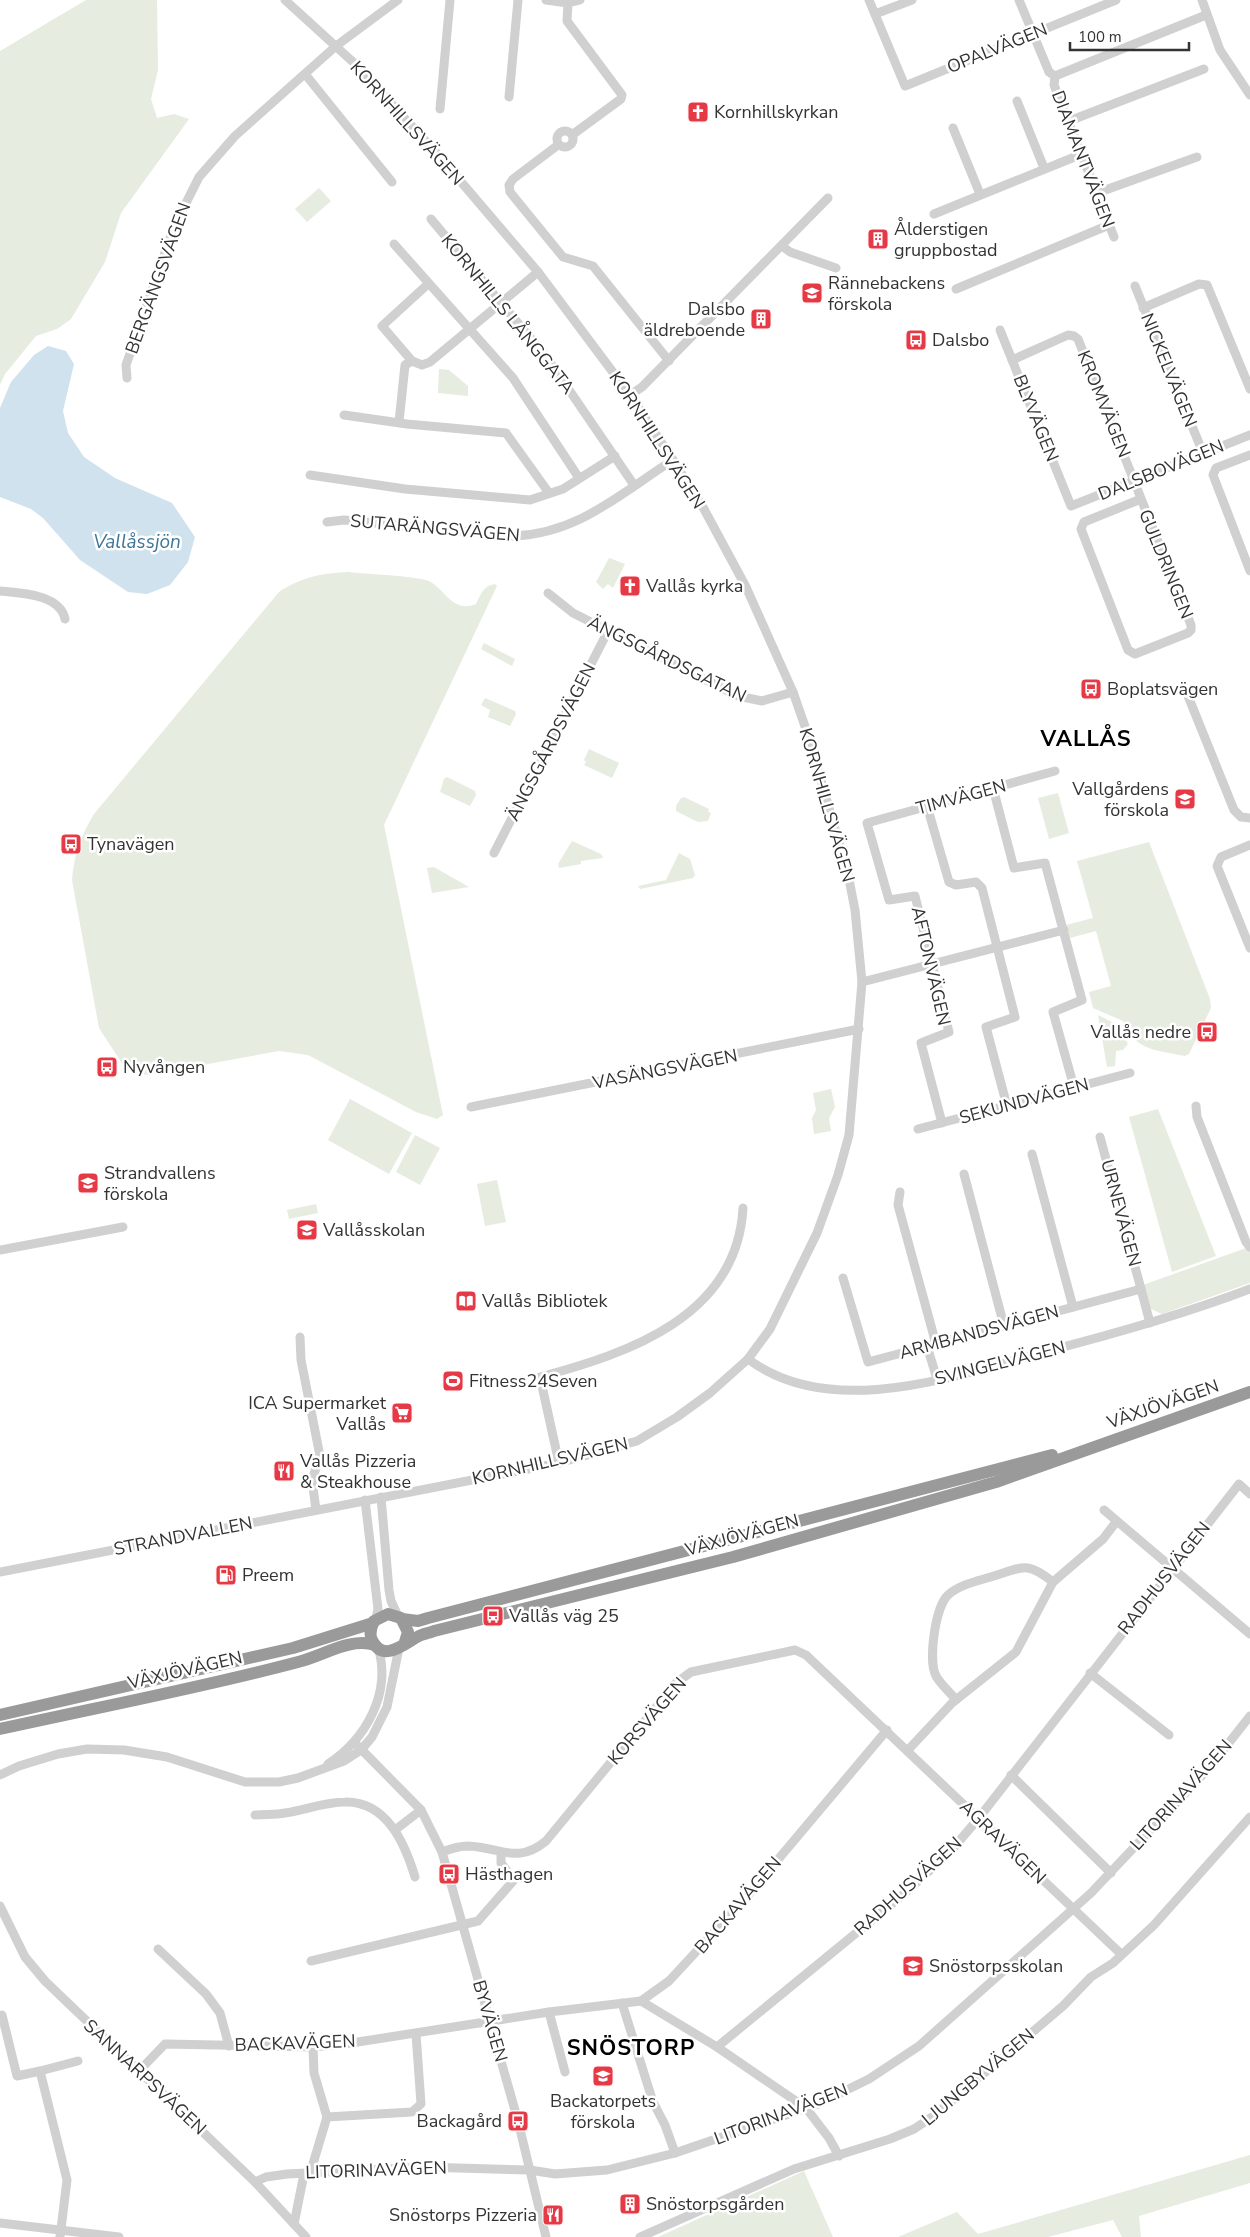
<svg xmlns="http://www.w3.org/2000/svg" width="1250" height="2237" viewBox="0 0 1250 2237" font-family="'Nunito Sans',sans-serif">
	<rect width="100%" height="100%" fill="#fff"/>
	<!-- green -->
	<g fill="#e6ecdf">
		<polygon points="86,0 157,0 158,70 151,99 157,118 174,114 189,119 121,213 105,262 71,319 57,329 36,336 5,374 0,385 0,51"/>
		<polygon points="319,188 331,201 307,222 295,209"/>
		<polygon points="439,369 449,370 468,386 468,396 438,393"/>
		<polygon points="609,558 625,564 613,588 608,584 603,589 596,582"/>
		<path d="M349,572c14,2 73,4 82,10 15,10 23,31 45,22 5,-10 7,-18 19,-20l2,2 -113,239 59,290 -6,4 -21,-7 -108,-57 -29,-4 -131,24 -21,-4 -28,-43 -27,-148c2,-26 9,-44 22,-66l185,-222c22,-15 44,-19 70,-20z"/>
		<polygon points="484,643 515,659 512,666 481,649"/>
		<polygon points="485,698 515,711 516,714 510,726 488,717 490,710 481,705"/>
		<polygon points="589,749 619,763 612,778 584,765 586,762 584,760"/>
		<polygon points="447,777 475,791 476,795 470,806 440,792 444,779"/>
		<polygon points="1058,793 1069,833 1049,839 1038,798"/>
		<polygon points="684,797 709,809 708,812 711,813 708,821 698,822 676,811 676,806 681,798"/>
		<polygon points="572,841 601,854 603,858 581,861 581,864 559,868 558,864"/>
		<path d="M1149,842l61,157 1,9 -22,46 -4,2c-29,-6 -50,-5 -62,-35l-30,-13 -4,-16 22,-6 -15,-55 -26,7 -4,-13 27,-7 -16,-57z"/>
		<polygon points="679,853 690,859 695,875 693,878 640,889 638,886 666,880"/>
		<polygon points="434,867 439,870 469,887 432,893 427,868"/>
		<polygon points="1098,1015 1118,1025 1128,1044 1123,1050 1116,1051 1115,1066 1107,1067"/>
		<polygon points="831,1089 835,1107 829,1118 831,1131 814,1134 812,1118 816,1110 813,1093"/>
		<polygon points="350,1099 412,1133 389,1174 328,1140"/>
		<polygon points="1158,1109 1216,1256 1172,1272 1129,1117"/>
		<polygon points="415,1135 440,1148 420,1185 396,1172"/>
		<polygon points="497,1180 506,1222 485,1226 477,1184"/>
		<polygon points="316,1204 318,1213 289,1219 287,1210"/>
		<polygon points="1246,1248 1250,1251 1250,1283 1162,1314 1149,1308 1143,1285"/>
		<polygon points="1250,2155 1250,2183 1139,2216 1141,2237 1122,2237 1113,2220 1048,2237 898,2237 957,2212 978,2234"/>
		<polygon points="804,2171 833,2237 658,2237"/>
	</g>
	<!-- water -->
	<polygon fill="#cfe2ee" points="48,346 66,351 74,364 63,411 68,433 84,457 115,478 172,503 195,537 188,562 170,585 147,594 128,592 80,560 43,518 31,509 0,497 0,408 11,382 34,355"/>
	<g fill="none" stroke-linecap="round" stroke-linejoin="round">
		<!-- minor -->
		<g stroke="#d0d0d0" stroke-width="9">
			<polyline points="546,0 568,3 580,0"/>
			<polyline points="869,0 905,86 1116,0"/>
			<polyline points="1019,0 1049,72 1055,76 1054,85 1114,237"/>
			<polyline points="1202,0 1220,50 1250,95"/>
			<polyline points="568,3 567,21 622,95 621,99 572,135"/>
			<polyline points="875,14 912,0"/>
			<polyline points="305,74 392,182"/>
			<polyline points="1055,76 1206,15"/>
			<polyline points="509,97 518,0"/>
			<polyline points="1017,101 1044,168"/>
			<polyline points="440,109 450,0"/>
			<polyline points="1069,121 1204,69"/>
			<polyline points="953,128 980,194"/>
			<circle cx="565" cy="139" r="8"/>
			<polyline points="558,145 513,179 509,185 510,192 563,257 593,266 669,361"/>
			<polyline points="1097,193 1197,157"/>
			<polyline points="934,214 1082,154"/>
			<polyline points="431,219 548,359 634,485"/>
			<polyline points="394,244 513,378 579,478"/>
			<polyline points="782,246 790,252 836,268"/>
			<polyline points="1135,286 1203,453"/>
			<polyline points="956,289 1109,225"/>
			<polyline points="1143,308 1199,284 1207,285 1250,389"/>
			<polyline points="1000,330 1071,506 1250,435"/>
			<polyline points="1012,360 1068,335 1074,336 1078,339 1191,625 1191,630 1188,633 1135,654 1128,650 1081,529 1084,522 1141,499"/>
			<polyline points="412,361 382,326 428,284"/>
			<polyline points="127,378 126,365 174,227 199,177 235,136 336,46 398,0"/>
			<polyline points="630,395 642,387 828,198"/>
			<polyline points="344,415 407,424 506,433 549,493"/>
			<polyline points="399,422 405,365 412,361 422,365 430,362 538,272"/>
			<polyline points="1250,455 1216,468 1213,475 1250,571"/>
			<polyline points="310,475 405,489 530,500 563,489 615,456"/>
			<path d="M327,522l17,-2 169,16c65,-2 108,-43 160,-76"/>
			<path d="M0,591c20,2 60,3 65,28"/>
			<polyline points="548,593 573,613 738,696 762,701 793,692"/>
			<polyline points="1186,691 1234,810 1241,817 1250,818"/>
			<polyline points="993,788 1014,868 1045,863 1082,1000 1053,1012 1074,1087"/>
			<polyline points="927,806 949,882 956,885 976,882 982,888 1015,1017 986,1027 1007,1106"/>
			<polyline points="1250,845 1221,857 1217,866 1250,948"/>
			<polyline points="494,853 608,631"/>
			<polyline points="862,982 1064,930"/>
			<polyline points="1196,1106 1197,1117 1246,1242 1250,1247"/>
			<polyline points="471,1107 859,1029"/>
			<polyline points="942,1123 921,1043 949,1032 915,896 889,900 867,823 1055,771"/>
			<polyline points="918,1129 1130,1073"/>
			<polyline points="1100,1137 1141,1289"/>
			<polyline points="1032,1154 1073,1307"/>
			<polyline points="964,1174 1004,1326"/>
			<polyline points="900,1192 898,1205 936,1344"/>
			<polyline points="0,1250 123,1227"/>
			<polyline points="843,1278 868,1362 1141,1289 1150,1323"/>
			<polyline points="300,1337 301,1360 320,1456 312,1480 316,1510"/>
			<polyline points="927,1346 937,1379"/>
			<path d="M748,1359c82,62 207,17 296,-7 70,-18 138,-37 206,-63"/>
			<path d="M559,1463l-19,-86c90,-24 197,-61 203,-169"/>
			<polyline points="381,1497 389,1590 391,1601 398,1616"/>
			<polyline points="365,1500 378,1609 376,1619"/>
			<polyline points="1104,1510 1250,1634"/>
			<polyline points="0,1572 559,1463 637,1441 677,1417 710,1393 748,1359 770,1329 817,1233 838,1175 849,1135 862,982 855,910 848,874 808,735 793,692 746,587 704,509 673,460 630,395 538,272 433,149 353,62 285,0"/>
			<polyline points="1090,1673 1169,1735"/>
			<path d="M956,1700c-6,-8 -15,-15 -20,-24 -8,-15 -1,-69 12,-81 12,-11 30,-14 46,-19 29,-9 33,-15 59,6"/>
			<polyline points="354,1742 421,1810 442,1852 518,2121 546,2237"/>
			<polyline points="908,1750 952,1703 1016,1652 1053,1582 1103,1539 1116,1522"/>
			<path d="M328,1764c38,-25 64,-71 50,-117"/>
			<polyline points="0,1775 19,1766 58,1754 87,1749 124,1750 167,1757 245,1782 279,1782 298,1778 344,1761 361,1750 372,1737 387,1707 399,1648"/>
			<polyline points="1011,1775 1111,1873"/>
			<path d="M255,1815c10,-1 20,0 30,-2 20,-3 40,-11 60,-11 42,-1 60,42 70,75"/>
			<polyline points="395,1830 421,1810"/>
			<path d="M442,1852c8,-3 18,-6 26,-6 32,1 49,19 78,-5l130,-158 15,-11 104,-22 11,5 315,299"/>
			<polyline points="0,1906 25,1957 45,1981 255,2182 306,2237"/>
			<polyline points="158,1949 206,1994 220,2013 229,2046"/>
			<polyline points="311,1961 478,1921 514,1880 501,1863 501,1852"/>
			<polyline points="641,2001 717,2047 806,2108 829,2138 839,2156"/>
			<polyline points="622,2003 653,2102 665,2125 675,2153"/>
			<polyline points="549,2012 565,2072"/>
			<polyline points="2,2015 17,2076 40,2071"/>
			<polyline points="717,2047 905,1893 949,1853 978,1819 1239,1484 1250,1494"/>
			<polyline points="139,2071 165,2044 313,2047 345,2044 549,2012 641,2001 669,1981 744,1900 887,1730"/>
			<polyline points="327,2117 412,2112 421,2104 416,2034"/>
			<polyline points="255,2182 266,2177 287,2174 423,2167 530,2170 555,2174 607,2170 675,2153 818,2104 869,2079 919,2046 1091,1893 1209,1768 1250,1716"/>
			<polyline points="0,2223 119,2237"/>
			<polyline points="294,2224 303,2179 312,2167 327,2117 314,2073 313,2047"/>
			<polyline points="60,2237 67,2180 40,2071 78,2061"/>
			<polyline points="640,2237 794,2169 890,2139 914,2129 935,2115 1063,2006 1091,1977 1113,1963 1154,1925 1250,1817"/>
		</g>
		<!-- highway -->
		<g stroke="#9a9a9a" stroke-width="12">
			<polyline points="402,1619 418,1621 428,1618 1052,1455"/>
			<path d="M404,1645l4,-13 -7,-14 -13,-4 -14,7c-3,6 -5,13 -2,19 11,24 33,3 47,-4 4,-2 10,-3 15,-5l299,-74 263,-75 254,-90"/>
			<polyline points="0,1715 293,1648 373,1623"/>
			<path d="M0,1729c99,-22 200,-41 298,-67 25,-6 52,-25 77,-17"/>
		</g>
	</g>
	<!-- icons -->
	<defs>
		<g id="church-square" transform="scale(1.125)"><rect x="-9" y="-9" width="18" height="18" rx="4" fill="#e63946" stroke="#fff"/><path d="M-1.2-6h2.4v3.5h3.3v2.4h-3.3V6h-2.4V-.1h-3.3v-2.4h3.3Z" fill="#fff"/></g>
		<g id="building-square" transform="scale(1.125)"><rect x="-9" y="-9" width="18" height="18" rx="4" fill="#e63946" stroke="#fff"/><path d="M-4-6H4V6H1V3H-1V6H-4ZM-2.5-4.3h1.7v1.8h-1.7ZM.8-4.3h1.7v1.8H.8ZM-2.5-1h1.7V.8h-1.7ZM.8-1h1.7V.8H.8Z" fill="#fff"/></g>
		<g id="school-square" transform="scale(1.125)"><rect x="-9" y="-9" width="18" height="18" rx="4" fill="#e63946" stroke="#fff"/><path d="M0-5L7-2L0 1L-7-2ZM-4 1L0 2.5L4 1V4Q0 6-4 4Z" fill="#fff"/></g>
		<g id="bus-square" transform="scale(1.125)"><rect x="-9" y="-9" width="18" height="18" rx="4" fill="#e63946" stroke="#fff"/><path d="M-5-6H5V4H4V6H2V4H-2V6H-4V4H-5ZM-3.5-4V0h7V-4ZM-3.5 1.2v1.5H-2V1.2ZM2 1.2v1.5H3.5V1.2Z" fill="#fff"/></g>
		<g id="library-square" transform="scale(1.125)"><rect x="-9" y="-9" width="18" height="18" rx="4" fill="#e63946" stroke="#fff"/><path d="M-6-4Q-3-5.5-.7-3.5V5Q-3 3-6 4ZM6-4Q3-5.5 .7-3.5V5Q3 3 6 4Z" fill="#fff"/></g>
		<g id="stadium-square" transform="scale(1.125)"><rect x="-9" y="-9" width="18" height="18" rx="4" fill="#e63946" stroke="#fff"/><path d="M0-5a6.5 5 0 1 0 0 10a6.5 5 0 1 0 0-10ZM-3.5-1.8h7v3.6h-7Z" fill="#fff"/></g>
		<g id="supermarket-square" transform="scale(1.125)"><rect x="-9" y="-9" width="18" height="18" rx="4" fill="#e63946" stroke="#fff"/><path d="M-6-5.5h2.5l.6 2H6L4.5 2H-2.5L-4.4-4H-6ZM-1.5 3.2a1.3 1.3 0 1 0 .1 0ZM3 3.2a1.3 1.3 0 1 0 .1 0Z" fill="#fff"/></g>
		<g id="restaurant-square" transform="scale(1.125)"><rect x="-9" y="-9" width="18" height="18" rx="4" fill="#e63946" stroke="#fff"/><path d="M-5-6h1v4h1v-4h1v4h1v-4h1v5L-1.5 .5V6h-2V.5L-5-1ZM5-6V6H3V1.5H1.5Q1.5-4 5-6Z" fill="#fff"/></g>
		<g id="fuel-square" transform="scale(1.125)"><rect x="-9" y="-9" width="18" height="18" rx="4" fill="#e63946" stroke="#fff"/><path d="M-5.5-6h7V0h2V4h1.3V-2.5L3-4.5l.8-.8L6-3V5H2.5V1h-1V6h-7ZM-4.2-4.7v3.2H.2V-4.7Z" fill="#fff"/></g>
	</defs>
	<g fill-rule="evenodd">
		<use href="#church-square" x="698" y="112"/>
		<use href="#building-square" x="878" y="239"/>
		<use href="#school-square" x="812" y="293"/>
		<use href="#building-square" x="761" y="319"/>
		<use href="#bus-square" x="916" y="340"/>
		<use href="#church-square" x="630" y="586"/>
		<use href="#bus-square" x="1091" y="689"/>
		<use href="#school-square" x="1185" y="799"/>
		<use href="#bus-square" x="71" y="844"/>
		<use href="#bus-square" x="1207" y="1032"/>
		<use href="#bus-square" x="107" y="1067"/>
		<use href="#school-square" x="88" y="1183"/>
		<use href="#school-square" x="307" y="1230"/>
		<use href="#library-square" x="466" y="1301"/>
		<use href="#stadium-square" x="453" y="1381"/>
		<use href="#supermarket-square" x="402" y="1413"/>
		<use href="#restaurant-square" x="284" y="1471"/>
		<use href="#fuel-square" x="226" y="1575"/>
		<use href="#bus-square" x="493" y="1616"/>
		<use href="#bus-square" x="449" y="1874"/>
		<use href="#school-square" x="913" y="1966"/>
		<use href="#school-square" x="603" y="2076"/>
		<use href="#bus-square" x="518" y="2121"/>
		<use href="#building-square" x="630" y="2204"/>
		<use href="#restaurant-square" x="553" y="2215"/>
	</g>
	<g text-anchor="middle" stroke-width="5" stroke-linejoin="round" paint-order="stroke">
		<!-- street labels -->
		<g font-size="18" fill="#333" stroke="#fff">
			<text transform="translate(997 48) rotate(-22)" y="6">OPALVÄGEN</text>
			<text transform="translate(407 123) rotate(48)" y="6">KORNHILLSVÄGEN</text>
			<text transform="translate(1083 159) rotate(69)" y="6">DIAMANTVÄGEN</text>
			<text transform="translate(158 278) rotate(-70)" y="6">BERGÄNGSVÄGEN</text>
			<text transform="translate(508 314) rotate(51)" y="6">KORNHILLS LÅNGGATA</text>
			<text transform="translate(1169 370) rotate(68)" y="6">NICKELVÄGEN</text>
			<text transform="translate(1104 404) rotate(68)" y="6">KROMVÄGEN</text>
			<text transform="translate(1036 418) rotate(68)" y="6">BLYVÄGEN</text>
			<text transform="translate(657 440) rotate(57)" y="6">KORNHILLSVÄGEN</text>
			<text transform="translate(1161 470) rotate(-22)" y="6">DALSBOVÄGEN</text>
			<text transform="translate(435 528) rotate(5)" y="6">SUTARÄNGSVÄGEN</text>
			<text transform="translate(1166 564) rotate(68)" y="6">GULDRINGEN</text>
			<text transform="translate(667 659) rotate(26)" y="6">ÄNGSGÅRDSGATAN</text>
			<text transform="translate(551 742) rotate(-63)" y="6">ÄNGSGÅRDSVÄGEN</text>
			<text transform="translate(961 797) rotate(-15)" y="6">TIMVÄGEN</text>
			<text transform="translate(827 805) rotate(74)" y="6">KORNHILLSVÄGEN</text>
			<text transform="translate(931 966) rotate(77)" y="6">AFTONVÄGEN</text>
			<text transform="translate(665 1069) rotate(-11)" y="6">VASÄNGSVÄGEN</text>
			<text transform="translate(1024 1101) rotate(-15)" y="6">SEKUNDVÄGEN</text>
			<text transform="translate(1121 1213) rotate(75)" y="6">URNEVÄGEN</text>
			<text transform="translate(979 1332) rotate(-15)" y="6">ARMBANDSVÄGEN</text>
			<text transform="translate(1000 1363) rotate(-14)" y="6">SVINGELVÄGEN</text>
			<text transform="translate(1163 1404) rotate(-19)" y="6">VÄXJÖVÄGEN</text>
			<text transform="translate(550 1461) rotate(-13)" y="6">KORNHILLSVÄGEN</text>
			<text transform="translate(742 1535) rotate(-15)" y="6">VÄXJÖVÄGEN</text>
			<text transform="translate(183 1536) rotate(-11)" y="6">STRANDVALLEN</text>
			<text transform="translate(1164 1578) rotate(-52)" y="6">RADHUSVÄGEN</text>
			<text transform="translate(185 1670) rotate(-13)" y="6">VÄXJÖVÄGEN</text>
			<text transform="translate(647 1721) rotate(-49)" y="6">KORSVÄGEN</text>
			<text transform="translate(1181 1795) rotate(-48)" y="6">LITORINAVÄGEN</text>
			<text transform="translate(1003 1842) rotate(44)" y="6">AGRAVÄGEN</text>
			<text transform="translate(908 1886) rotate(-42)" y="6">RADHUSVÄGEN</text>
			<text transform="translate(738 1905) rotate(-49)" y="6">BACKAVÄGEN</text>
			<text transform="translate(490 2021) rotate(74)" y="6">BYVÄGEN</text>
			<text transform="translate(295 2043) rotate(-2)" y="6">BACKAVÄGEN</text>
			<text transform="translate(145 2077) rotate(43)" y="6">SANNARPSVÄGEN</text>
			<text transform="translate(978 2077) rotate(-40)" y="6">LJUNGBYVÄGEN</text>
			<text transform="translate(781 2114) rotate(-21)" y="6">LITORINAVÄGEN</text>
			<text transform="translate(376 2170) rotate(-2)" y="6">LITORINAVÄGEN</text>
		</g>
		<!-- poi labels -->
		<g font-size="18" fill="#333" stroke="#fff" text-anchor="start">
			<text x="714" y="118">Kornhillskyrkan</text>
			<text x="894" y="235">Ålderstigen<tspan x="894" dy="21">gruppbostad</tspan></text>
			<text x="828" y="289">Rännebackens<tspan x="828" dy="21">förskola</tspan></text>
			<text x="745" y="315" text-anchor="end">Dalsbo<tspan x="745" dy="21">äldreboende</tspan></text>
			<text x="932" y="346">Dalsbo</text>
			<text x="646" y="592">Vallås kyrka</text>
			<text x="1107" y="695">Boplatsvägen</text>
			<text x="1169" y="795" text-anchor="end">Vallgårdens<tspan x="1169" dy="21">förskola</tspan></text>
			<text x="87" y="850">Tynavägen</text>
			<text x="1191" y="1038" text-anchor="end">Vallås nedre</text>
			<text x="123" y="1073">Nyvången</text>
			<text x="104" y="1179">Strandvallens<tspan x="104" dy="21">förskola</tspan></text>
			<text x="323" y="1236">Vallåsskolan</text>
			<text x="482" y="1307">Vallås Bibliotek</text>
			<text x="469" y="1387">Fitness24Seven</text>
			<text x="386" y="1409" text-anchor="end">ICA Supermarket<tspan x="386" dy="21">Vallås</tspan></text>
			<text x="300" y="1467">Vallås Pizzeria<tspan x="300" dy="21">&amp; Steakhouse</tspan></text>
			<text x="242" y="1581">Preem</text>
			<text x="509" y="1622">Vallås väg 25</text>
			<text x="465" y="1880">Hästhagen</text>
			<text x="929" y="1972">Snöstorpsskolan</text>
			<text x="603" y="2107" text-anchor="middle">Backatorpets<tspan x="603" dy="21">förskola</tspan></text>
			<text x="502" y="2127" text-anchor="end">Backagård</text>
			<text x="646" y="2210">Snöstorpsgården</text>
			<text x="537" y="2221" text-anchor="end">Snöstorps Pizzeria</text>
		</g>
		<!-- water labels -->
		<g font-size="19" font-style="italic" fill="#3f7597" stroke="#fff">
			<text x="137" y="548">Vallåssjön</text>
		</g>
		<!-- district labels -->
		<g font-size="22" font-weight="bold" letter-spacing="1" fill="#000" stroke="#fff">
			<text x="1086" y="746">VALLÅS</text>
			<text x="631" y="2055">SNÖSTORP</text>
		</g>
	</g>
	<!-- scale -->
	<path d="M1070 42v8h119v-8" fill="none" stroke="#333333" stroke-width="2.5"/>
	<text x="1078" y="42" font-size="15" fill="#333333" stroke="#ffffff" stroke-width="4" paint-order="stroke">100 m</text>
</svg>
